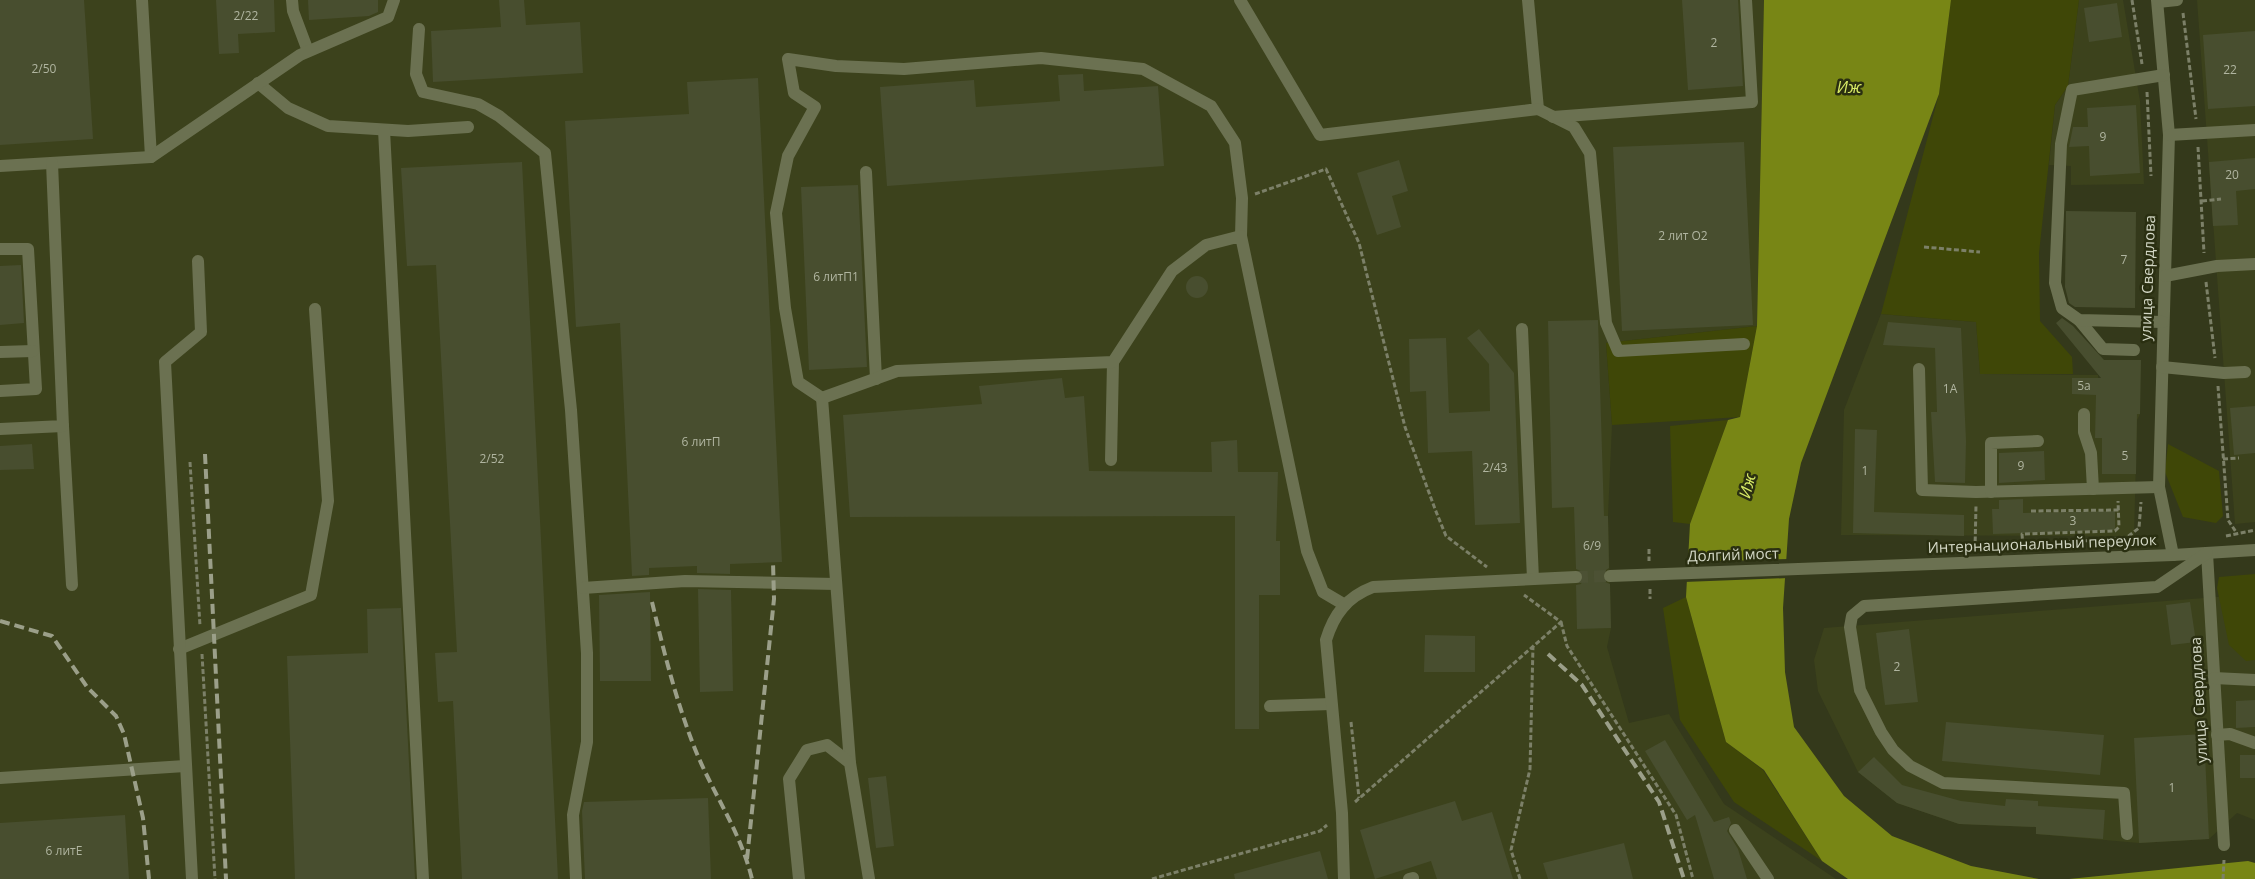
<svg xmlns="http://www.w3.org/2000/svg" width="2255" height="879" viewBox="0 0 2255 879" font-family="'Open Sans',sans-serif">
	<rect width="100%" height="100%" fill="#34391b"/>
	<!-- built -->
	<g fill="#3c421c">
		<polygon points="0,0 1764,0 1757,326 1606,343 1612,425 1608,516 1611,628 1607,647 1629,723 1669,714 1724,804 1836,879 0,879"/>
		<polygon points="2079,0 2123,0 2140,101 2144,184 2071,185 2071,166 2049,165 2055,105 2068,86"/>
		<polygon points="2197,0 2255,0 2255,522 2235,524"/>
		<polygon points="1881,314 1976,322 1980,374 2098,375 2100,412 2140,414 2137,420 2134,536 1841,535 1844,410"/>
		<polygon points="2255,594 2255,820 2237,813 2209,839 2139,843 2036,834 2036,827 1959,824 1897,803 1858,772 1818,691 1814,660 1824,628"/>
	</g>
	<!-- green -->
	<g fill="#3f4707">
		<polygon points="1951,0 2079,0 2068,86 2055,105 2039,253 2040,321 2072,357 2073,374 1980,374 1976,322 1881,314 1939,94"/>
		<polygon points="1757,326 1740,417 1612,425 1606,343"/>
		<polygon points="1728,420 1690,524 1673,522 1670,426"/>
		<polygon points="2168,444 2219,471 2223,516 2216,523 2183,517 2165,472"/>
		<polygon points="2255,574 2255,660 2246,661 2229,645 2217,588 2219,577"/>
		<polygon points="1686,597 1726,742 1763,770 1822,861 1734,802 1680,720 1663,608"/>
	</g>
	<!-- water -->
	<g fill="#788615">
		<polygon points="1764,0 1951,0 1939,94 1801,463 1789,519 1783,608 1785,672 1794,727 1844,796 1892,836 1971,866 2039,879 1848,879 1822,861 1764,770 1726,742 1686,597 1690,524 1728,420 1740,417 1757,326"/>
		<polygon points="2248,861 2255,863 2255,879 2069,879"/>
	</g>
	<!-- pier -->
	<polygon fill="#34391b" points="1789,559 1788,578 1684,582 1686,562"/>
	<!-- building -->
	<g fill="#484e2f">
		<polygon points="0,0 84,0 93,139 0,145"/>
		<polygon points="216,0 274,0 275,32 238,34 239,53 219,54"/>
		<polygon points="308,0 378,0 378,12 369,16 309,20"/>
		<polygon points="499,0 524,0 526,25 580,22 583,73 433,82 431,31 501,27"/>
		<polygon points="1682,0 1738,0 1743,86 1688,90"/>
		<polygon points="2117,3 2122,37 2089,42 2084,8"/>
		<polygon points="2255,31 2255,106 2208,109 2203,35"/>
		<polygon points="1083,74 1084,91 1158,86 1164,166 887,186 880,87 974,80 976,107 1060,101 1058,75"/>
		<polygon points="758,78 782,562 730,564 730,574 697,573 697,566 649,568 649,575 632,576 620,323 576,327 565,121 689,114 687,82"/>
		<polygon points="2136,105 2140,173 2090,176 2089,146 2069,147 2073,127 2088,127 2087,108"/>
		<polygon points="1744,142 1753,325 1622,331 1613,147"/>
		<polygon points="2255,158 2255,189 2236,191 2238,225 2213,226 2209,162"/>
		<polygon points="1399,160 1408,191 1392,196 1401,227 1377,235 1357,173"/>
		<polygon points="522,162 558,879 462,879 453,701 438,702 435,653 457,652 436,265 407,266 401,168"/>
		<polygon points="858,185 867,367 809,370 801,187"/>
		<polygon points="2066,211 2136,212 2135,308 2075,307 2069,303 2065,287"/>
		<polygon points="21,265 24,323 0,325 0,266"/>
		<circle cx="1197" cy="287" r="11"/>
		<polygon points="2062,318 2073,326 2104,360 2141,360 2140,414 2137,414 2136,474 2102,474 2102,438 2095,438 2096,395 2072,394 2072,378 2101,378 2056,323"/>
		<polygon points="1598,320 1604,516 1608,516 1609,568 1603,572 1602,577 1603,581 1610,584 1611,628 1577,629 1576,585 1581,584 1584,577 1583,572 1576,569 1574,507 1552,508 1548,321"/>
		<polygon points="1888,322 1961,328 1966,441 1965,483 1935,482 1931,412 1937,412 1935,348 1883,345"/>
		<polygon points="1479,329 1514,373 1520,523 1475,525 1472,451 1428,453 1426,391 1410,392 1409,339 1446,338 1449,413 1490,411 1489,364 1467,338"/>
		<polygon points="1062,378 1065,398 1084,396 1089,471 1212,472 1211,442 1237,440 1238,472 1278,472 1276,541 1280,541 1280,595 1259,595 1259,729 1235,729 1235,516 850,517 843,415 982,404 979,386"/>
		<polygon points="2255,406 2255,453 2234,455 2230,408"/>
		<polygon points="1855,429 1877,430 1874,512 1964,515 1964,536 1853,533"/>
		<polygon points="32,444 34,469 0,470 0,446"/>
		<polygon points="2044,451 2045,480 1999,483 1999,453"/>
		<polygon points="2023,499 2023,513 2115,511 2115,530 1993,534 1992,509 1999,509 1999,500"/>
		<polygon points="698,589 731,590 733,691 700,692"/>
		<polygon points="650,592 651,681 600,681 599,595"/>
		<polygon points="2190,602 2196,642 2171,645 2166,605"/>
		<polygon points="401,608 415,879 295,879 287,656 368,653 367,609"/>
		<polygon points="1909,629 1918,702 1885,705 1876,633"/>
		<polygon points="1425,635 1475,636 1475,672 1424,672"/>
		<polygon points="2255,700 2255,727 2236,728 2236,701"/>
		<polygon points="1946,722 2104,735 2100,775 1942,761"/>
		<polygon points="2204,734 2209,839 2139,843 2134,738"/>
		<polygon points="1665,740 1714,822 1729,817 1731,823 1727,831 1738,849 1747,879 1714,879 1695,815 1687,820 1645,751"/>
		<rect x="2240" y="755" width="15" height="23"/>
		<polygon points="1874,757 1902,785 1961,801 2005,806 2006,799 2038,801 2038,806 2105,810 2103,839 2036,834 2036,827 1959,824 1897,803 1858,772"/>
		<polygon points="886,776 894,846 876,848 868,778"/>
		<polygon points="708,798 711,879 585,879 582,811 584,802"/>
		<polygon points="1455,801 1462,821 1492,812 1513,879 1437,879 1431,861 1375,879 1360,830"/>
		<polygon points="125,815 129,879 0,879 0,823"/>
		<polygon points="1624,843 1633,879 1548,879 1543,863"/>
		<polygon points="1320,851 1328,879 1235,879 1234,874"/>
	</g>
	<g fill="none" stroke-linecap="round" stroke-linejoin="round">
		<!-- minor-tunnel -->
		<polyline stroke="#4c5134" stroke-width="12" stroke-dasharray="12 6" stroke-linecap="butt" points="1576,577 1610,576"/>
		<!-- path -->
		<g stroke="#7c8068" stroke-width="3" stroke-dasharray="5 2.5" stroke-linecap="butt">
			<polyline points="2132,0 2142,64"/>
			<polyline points="2183,13 2196,119"/>
			<polyline points="2147,92 2151,176"/>
			<polyline points="2198,147 2204,253"/>
			<polyline points="1255,194 1326,169 1359,243 1405,427 1435,509 1446,536 1487,567"/>
			<polyline points="2202,201 2221,199"/>
			<polyline points="1924,247 1980,252"/>
			<polyline points="2206,282 2215,358"/>
			<polyline points="2218,386 2228,520 2236,532"/>
			<polyline points="2223,459 2239,458"/>
			<polyline points="190,462 200,626"/>
			<polyline points="2031,511 2119,510"/>
			<polyline points="2226,536 2255,530"/>
			<polyline points="2069,542 2126,538 2139,528 2141,502"/>
			<polyline points="2023,546 2022,534 2115,531 2119,527 2118,501"/>
			<polyline points="1649,549 1649,561"/>
			<polyline points="1975,549 1976,505"/>
			<polyline points="1650,589 1650,599"/>
			<polyline points="1561,622 1567,646 1676,815 1693,879"/>
			<polyline points="202,654 215,879"/>
			<polyline points="1351,722 1359,798"/>
			<polyline points="1355,802 1561,622 1524,595"/>
			<polyline points="1152,879 1320,831 1327,825"/>
			<polyline points="1520,879 1511,850 1530,769 1533,646"/>
			<polyline points="2223,879 2224,860"/>
		</g>
		<!-- minor -->
		<g stroke="#6b7151" stroke-width="12">
			<polyline points="142,0 151,157"/>
			<polyline points="292,0 293,11 308,51"/>
			<polyline points="1240,0 1320,135 1538,109 1528,0"/>
			<polyline points="2157,0 2169,135 2159,487 2173,555"/>
			<polyline points="2158,2 2177,0"/>
			<polyline points="419,29 416,74 423,92 478,104 499,116 545,153 571,410 587,653 587,742 573,815 576,879"/>
			<polyline points="258,83 288,108 328,126 408,131 468,127"/>
			<polyline points="1538,109 1574,127 1590,153 1606,323 1618,351 1744,344"/>
			<polyline points="1553,117 1752,102 1746,0"/>
			<polyline points="384,130 423,879"/>
			<polyline points="2169,135 2255,130"/>
			<polyline points="0,166 151,157 300,55 388,17 394,0"/>
			<polyline points="866,172 876,379"/>
			<polyline points="0,249 28,249 36,389 0,391"/>
			<polyline points="2165,276 2217,266 2255,264"/>
			<polyline points="2079,320 2103,349 2134,350"/>
			<polyline points="2163,322 2079,320 2062,308 2055,283 2061,144 2072,90 2164,75"/>
			<polyline points="1522,329 1533,579"/>
			<polyline points="0,352 33,351"/>
			<polyline points="2162,367 2224,373 2245,372"/>
			<polyline points="1919,369 1922,490 1976,492 2159,487"/>
			<polyline points="822,398 798,382 785,308 776,213 788,156 815,107 794,93 788,59 836,66 904,69 1041,58 1143,69 1211,106 1235,143 1242,198 1241,236"/>
			<polyline points="2084,414 2084,432 2091,453 2093,489"/>
			<polyline points="63,426 72,585"/>
			<polyline points="0,429 63,426 52,163"/>
			<polyline points="1111,460 1113,362"/>
			<polyline points="1991,492 1991,443 2038,441"/>
			<polyline points="2207,553 2224,845"/>
			<polyline points="1610,576 2173,555 2255,550"/>
			<polyline points="583,588 685,581 836,584"/>
			<polyline points="179,649 311,595 328,501 315,309"/>
			<polyline points="2214,678 2255,680"/>
			<polyline points="1270,706 1331,704"/>
			<polyline points="2217,735 2230,734 2255,743"/>
			<polyline points="850,763 822,398 897,371 1113,362 1172,271 1206,245 1241,236 1307,551 1323,592 1345,605"/>
			<polyline points="0,778 185,766"/>
			<polyline points="1735,830 1768,879"/>
			<polyline points="2127,834 2124,793 1943,783 1910,766 1893,750 1881,732 1860,690 1850,627 1852,616 1864,606 2157,587 2207,553"/>
			<polyline points="192,879 165,362 201,332 198,261"/>
			<polyline points="799,879 789,779 807,750 827,745 850,763 869,879"/>
			<path d="M1344,879l-2,-66 -16,-173c8,-26 21,-43 47,-53l203,-10"/>
			<polyline points="1409,879 1413,878"/>
		</g>
		<!-- rail -->
		<g stroke="#9b9f89" stroke-width="4" stroke-dasharray="10 5" stroke-linecap="butt">
			<polyline points="205,454 226,879"/>
			<path d="M652,602c12,50 24,99 43,147 18,45 45,81 57,130"/>
			<polyline points="0,621 52,636 87,687 116,716 124,734 143,818 149,879"/>
			<polyline points="1548,654 1582,685 1659,802 1684,879"/>
			<polyline points="747,859 774,599 773,562"/>
		</g>
	</g>
	<g text-anchor="middle" stroke-width="5" stroke-linejoin="round" paint-order="stroke">
		<!-- number labels -->
		<g font-size="12" fill="#b0b5a0">
			<text x="246" y="20">2/22</text>
			<text x="1714" y="47">2</text>
			<text x="44" y="73">2/50</text>
			<text x="2230" y="74">22</text>
			<text x="2103" y="141">9</text>
			<text x="2232" y="179">20</text>
			<text x="1683" y="240">2 лит О2</text>
			<text x="2124" y="264">7</text>
			<text x="836" y="281">6 литП1</text>
			<text x="2084" y="390">5а</text>
			<text x="1950" y="393">1А</text>
			<text x="701" y="446">6 литП</text>
			<text x="2125" y="460">5</text>
			<text x="492" y="463">2/52</text>
			<text x="2021" y="470">9</text>
			<text x="1495" y="472">2/43</text>
			<text x="1865" y="475">1</text>
			<text x="2073" y="525">3</text>
			<text x="1592" y="550">6/9</text>
			<text x="1897" y="671">2</text>
			<text x="2172" y="792">1</text>
			<text x="64" y="855">6 литЕ</text>
		</g>
		<!-- street labels -->
		<g font-size="15" fill="#d3d7c5" stroke="#2a2f11">
			<text transform="translate(2148 278) rotate(-88)" y="5">улица Свердлова</text>
			<text transform="translate(2042 544) rotate(-2)" y="5">Интернациональный переулок</text>
			<text transform="translate(1733 555) rotate(-2)" y="5">Долгий мост</text>
			<text transform="translate(2199 700) rotate(-93)" y="5">улица Свердлова</text>
		</g>
		<!-- water labels -->
		<g font-size="16" font-style="italic" fill="#d8eb66" stroke="#2a2f11">
			<text x="1849" y="93">Иж</text>
			<text transform="translate(1747 486) rotate(-76)" y="6">Иж</text>
		</g>
	</g>
</svg>
